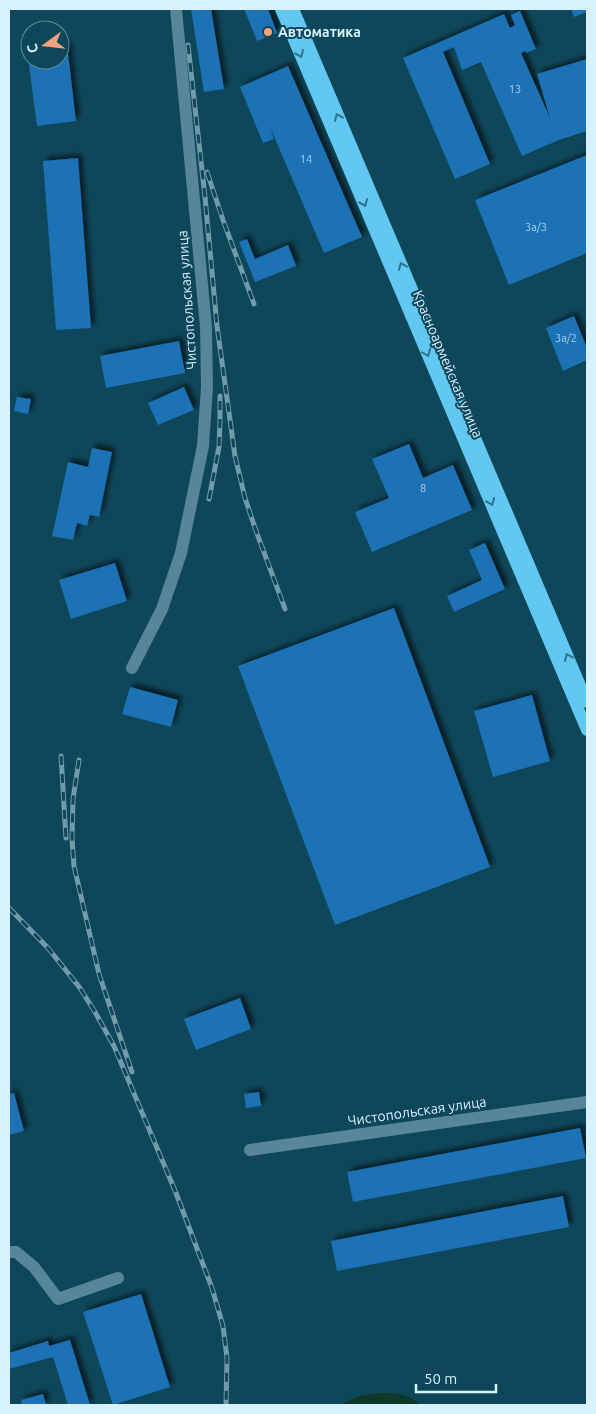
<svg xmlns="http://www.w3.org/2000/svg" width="596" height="1414" viewBox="0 0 596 1414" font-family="Ubuntu,sans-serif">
	<defs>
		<filter id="shadow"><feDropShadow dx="4" dy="-4" stdDeviation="2.5" flood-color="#0009"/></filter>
	</defs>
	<rect width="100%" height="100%" fill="#0f475a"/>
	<!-- water -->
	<path fill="#0f382a" d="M381,1393c14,0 29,1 39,12h-78c12,-10 24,-10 39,-12z"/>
	<!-- building -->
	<g fill="#1a72b4" filter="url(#shadow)">
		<polygon points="191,9 211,9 224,89 204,92"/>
		<polygon points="244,9 268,9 277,33 257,41"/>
		<polygon points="571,9 587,9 587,12 574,17"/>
		<polygon points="520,11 536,49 526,53 526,51 521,53 550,118 537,74 587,59 587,131 559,140 522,156 481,62 462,70 454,47 443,52 490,164 455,179 403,58 504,14 510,28 515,25 511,15"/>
		<polygon points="67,45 76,121 37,126 27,50 30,50 30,60 60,60 60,46"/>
		<polygon points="288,66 362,237 324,253 270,127 274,139 263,143 240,87"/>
		<polygon points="587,155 587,253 509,285 475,200"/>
		<polygon points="78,158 91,328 56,330 43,161"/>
		<polygon points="247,239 255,259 288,245 296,266 255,282 239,242"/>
		<polygon points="574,316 587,348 587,360 563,371 546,328"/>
		<polygon points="179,341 185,373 106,388 100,356"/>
		<polygon points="184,387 194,410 158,425 148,403"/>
		<polygon points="17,397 31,399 28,414 14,411"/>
		<polygon points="409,444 423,478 453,465 472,510 372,552 355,512 389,498 372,459"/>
		<polygon points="92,448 112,452 99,517 90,515 87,526 77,523 73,540 52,536 68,462 88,467"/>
		<polygon points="485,543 505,589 454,612 447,596 482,580 469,550"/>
		<polygon points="115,563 127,601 71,619 59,580"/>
		<polygon points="394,608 490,867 335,925 238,666"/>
		<polygon points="130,687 178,700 171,727 122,714"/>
		<polygon points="532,695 550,761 493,777 474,711"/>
		<polygon points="240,998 251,1029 196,1050 184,1019"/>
		<polygon points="259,1092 261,1106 246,1108 244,1094"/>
		<polygon points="14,1093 24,1131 9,1135 9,1094"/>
		<polygon points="580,1128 586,1158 353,1202 347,1172"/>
		<polygon points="563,1196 569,1227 337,1271 331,1241"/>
		<polygon points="141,1294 170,1387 113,1405 83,1312"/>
		<polygon points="70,1340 90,1405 68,1405 53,1357 9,1369 9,1353 48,1341 49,1346"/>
		<polygon points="43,1394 46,1405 22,1405 21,1400"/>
	</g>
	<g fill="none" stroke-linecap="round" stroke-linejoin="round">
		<!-- minor -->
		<g stroke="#578599" stroke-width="12">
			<polyline points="132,668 162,609 181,553 203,446 207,387 206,327 176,9"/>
			<polyline points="250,1150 587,1102"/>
			<polyline points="9,1252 16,1252 34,1267 58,1299 118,1278"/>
		</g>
		<!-- major -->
		<g stroke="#63c8f1" stroke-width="12">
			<polyline points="281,9 587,730"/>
			<polyline points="293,9 587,702"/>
		</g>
		<!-- rail casing -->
		<g stroke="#729baa" stroke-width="5">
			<g id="rail">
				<polyline points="188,45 205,197 217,326 235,456 245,498 255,528 285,609"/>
				<polyline points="207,172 223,220 254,304"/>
				<polyline points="209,499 219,447 220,421 220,396"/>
				<polyline points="61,756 66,838"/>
				<polyline points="79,760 73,799 72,839 74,866 99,974 132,1072"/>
				<polyline points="9,908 48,948 80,988 95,1012 114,1046 176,1193 212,1288 223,1326 227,1358 226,1405"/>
			</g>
		</g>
		<!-- rail -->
		<use href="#rail" stroke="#0f475a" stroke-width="3" stroke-dasharray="9" stroke-linecap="butt"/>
	</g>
	<!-- one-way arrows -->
	<defs><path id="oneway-chevron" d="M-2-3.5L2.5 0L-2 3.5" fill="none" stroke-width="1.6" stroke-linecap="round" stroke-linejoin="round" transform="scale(1.25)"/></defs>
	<g stroke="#2c748f">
		<use href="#oneway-chevron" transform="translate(300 54) rotate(67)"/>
		<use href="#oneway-chevron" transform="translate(338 117) rotate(-113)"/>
		<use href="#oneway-chevron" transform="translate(364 203) rotate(67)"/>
		<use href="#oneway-chevron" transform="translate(402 266) rotate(-113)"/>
		<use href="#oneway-chevron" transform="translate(427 353) rotate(67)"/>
		<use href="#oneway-chevron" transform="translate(491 502) rotate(67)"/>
		<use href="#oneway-chevron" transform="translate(568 657) rotate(-113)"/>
	</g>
	<!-- markers -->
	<circle fill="#f1a27b" stroke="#0f475a" stroke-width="2" cx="268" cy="32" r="5"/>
	<g text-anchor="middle" stroke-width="4" stroke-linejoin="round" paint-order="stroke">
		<!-- number labels -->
		<g font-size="11" fill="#a8d1eb">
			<text x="515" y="93">13</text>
			<text x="306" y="163">14</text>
			<text x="536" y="231">3а/3</text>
			<text x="566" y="342">3а/2</text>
			<text x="423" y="492">8</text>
		</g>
		<!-- poi labels -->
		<g font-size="14" font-weight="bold" fill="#d7f1fd" stroke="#0f475a" text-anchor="start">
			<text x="278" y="37">Автоматика</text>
		</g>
		<!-- street labels -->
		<g font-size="14" fill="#d7f1fd" stroke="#0f475a">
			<text transform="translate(187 300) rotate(-94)" y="5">Чистопольская улица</text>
			<text transform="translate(448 364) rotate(67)" y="5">Красноармейская улица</text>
			<text transform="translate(417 1111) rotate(-8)" y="5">Чистопольская улица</text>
		</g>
	</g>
	<!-- border -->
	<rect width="596" height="1414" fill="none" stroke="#d7f1fd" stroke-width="20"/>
	<!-- north arrow -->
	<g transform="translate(45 45) rotate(255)"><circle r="24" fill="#0f475a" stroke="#5f8b9b"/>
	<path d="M0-4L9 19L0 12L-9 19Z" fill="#f1a27b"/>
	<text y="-8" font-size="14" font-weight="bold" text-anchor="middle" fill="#d7f1fd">С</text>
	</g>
	<!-- scale -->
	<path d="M416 1384v8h80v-8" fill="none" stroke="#d7f1fd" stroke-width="2.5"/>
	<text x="424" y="1384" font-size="15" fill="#d7f1fd" stroke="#0f475a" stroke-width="4" paint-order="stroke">50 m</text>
</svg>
